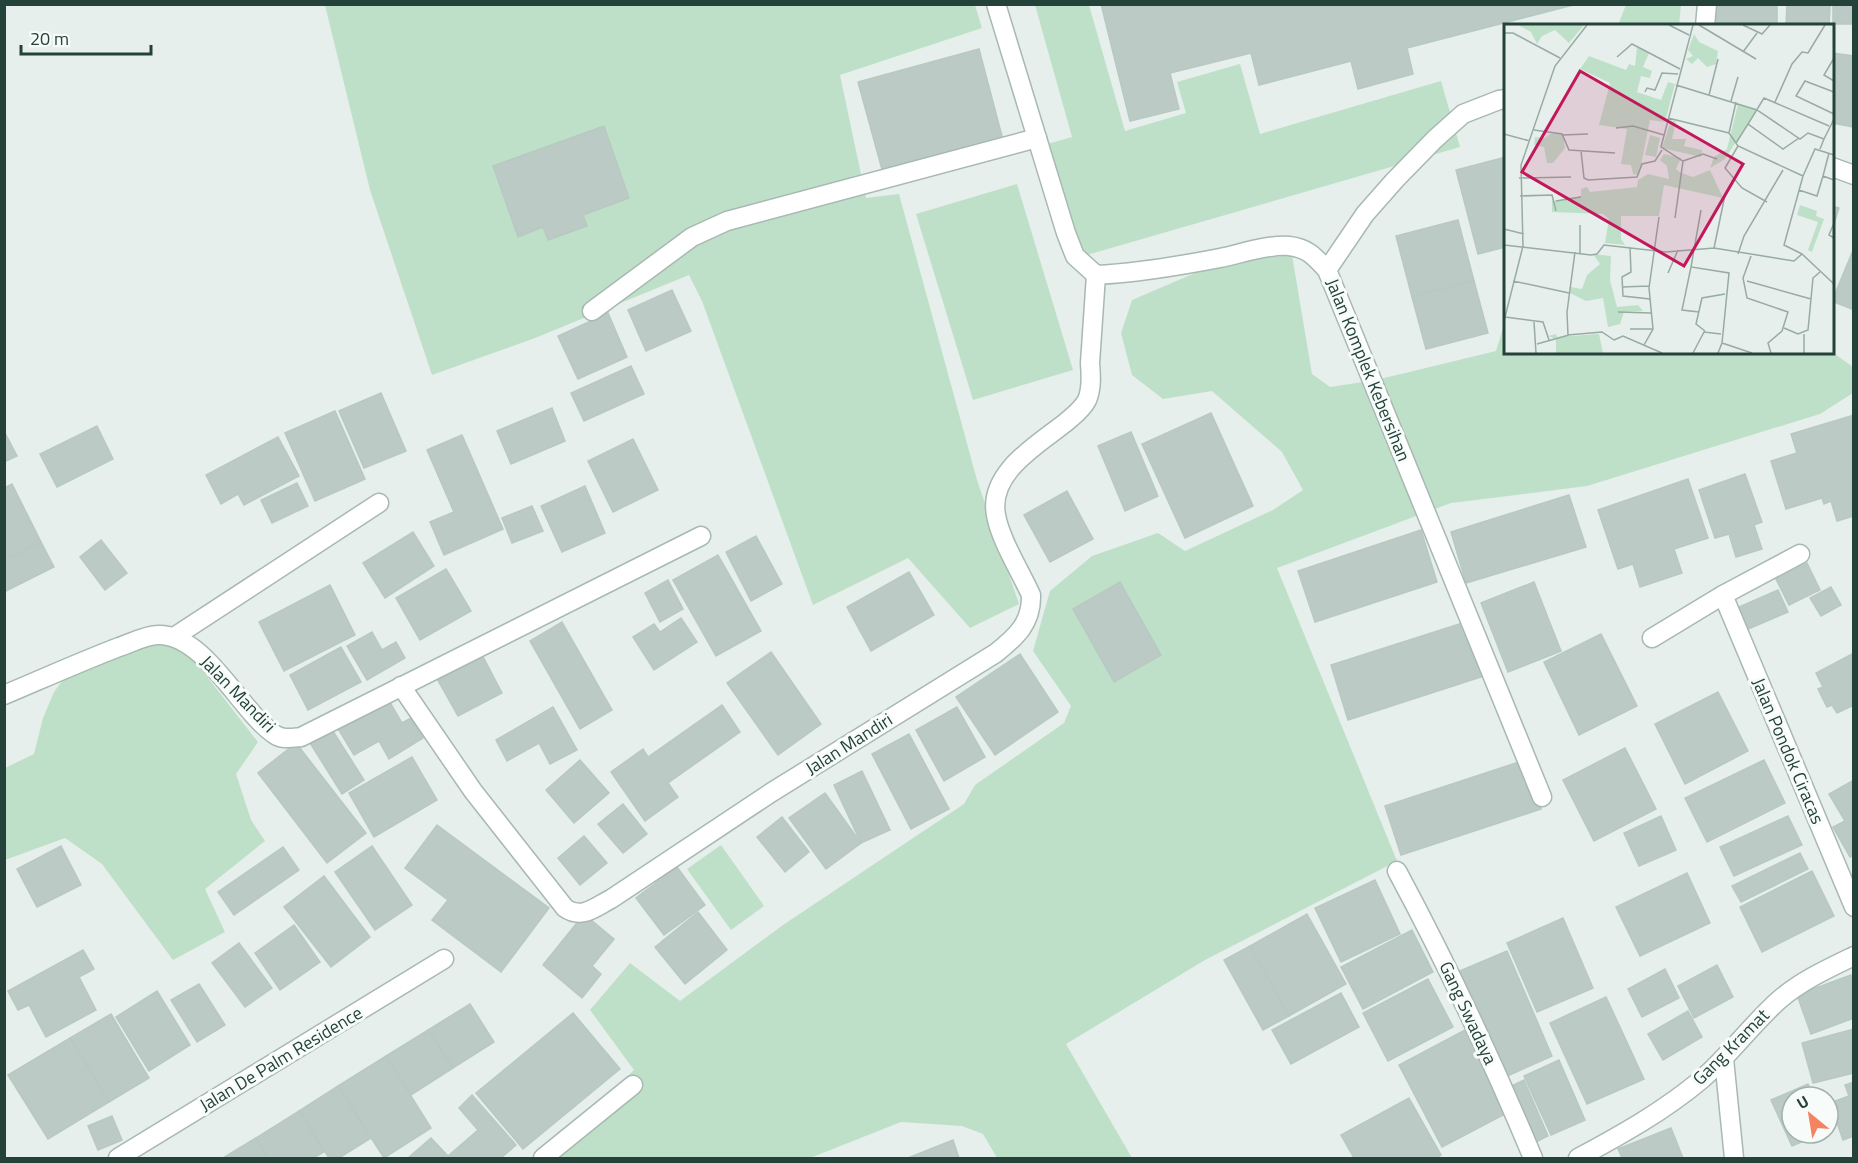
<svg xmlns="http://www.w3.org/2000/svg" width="1858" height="1163" viewBox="0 0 1858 1163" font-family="'Titillium Web',sans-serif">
	<rect width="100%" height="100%" fill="#e6efeb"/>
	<!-- green -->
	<g fill="#bfe0c8">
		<polygon points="325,5 975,5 982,28 840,75 866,198 899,194 977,480 1019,604 970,628 908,558 813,605 702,301 689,275 535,338 432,375 370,190"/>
		<polygon points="1035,5 1089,5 1125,131 1186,113 1177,82 1240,64 1260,134 1441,81 1460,147 1080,257 1048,144 1072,137"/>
		<polygon points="1626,5 1681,5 1679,25 1618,25"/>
		<polygon points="1017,184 1073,370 973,400 916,214"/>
		<polygon points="1292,255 1312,374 1330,387 1376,380 1496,351 1505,322 1506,352 1832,352 1853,367 1853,393 1820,414 1587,486 1451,503 1277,568 1397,861 1205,960 1066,1044 1132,1158 997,1158 983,1134 962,1126 901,1122 810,1158 532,1158 578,1122 634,1070 590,1010 630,963 680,1001 783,925 964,804 975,785 1064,723 1071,706 1033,651 1050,591 1092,556 1158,533 1185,551 1273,510 1303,490 1282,452 1212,391 1163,399 1132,375 1121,333 1132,300 1216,264"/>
		<polygon points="167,635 191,656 258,742 236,774 251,820 265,841 205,889 225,932 173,960 102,864 65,838 5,860 5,768 34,754 43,718 54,692 68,673"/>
		<polygon points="721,845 764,906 731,930 687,869"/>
	</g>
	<!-- building -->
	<g fill="#bbcac4" stroke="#b8c9c2" stroke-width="1.5">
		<polygon points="1101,4 1577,4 1407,48 1413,74 1358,89 1351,61 1259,85 1251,53 1170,73 1179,109 1130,121"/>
		<polygon points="1715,4 1777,4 1777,26 1714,26"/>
		<polygon points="1787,4 1830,6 1829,26 1786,26"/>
		<rect x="1833" y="4" width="21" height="20"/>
		<polygon points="979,49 1003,140 883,173 858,82"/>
		<polygon points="1832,53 1854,56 1854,127 1832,123"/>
		<polygon points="604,126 629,198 583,215 587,226 548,240 543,227 518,237 493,166"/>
		<polygon points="1506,157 1506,247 1478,254 1456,170"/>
		<polygon points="1832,206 1839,208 1832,230"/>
		<polygon points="1458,220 1474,281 1412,297 1396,236"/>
		<polygon points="1854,248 1854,310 1832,301"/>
		<polygon points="1474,281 1488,333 1426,349 1412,297"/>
		<polygon points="672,290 691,331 646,351 628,310"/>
		<polygon points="608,313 627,357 578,379 558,336"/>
		<polygon points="631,366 644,394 584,421 571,393"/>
		<polygon points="381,393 406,451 364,468 339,411"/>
		<polygon points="552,408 565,441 511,464 497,431"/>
		<polygon points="335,411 365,479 315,501 285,433"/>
		<polygon points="1211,413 1253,506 1185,538 1142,444"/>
		<polygon points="1854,415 1854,516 1837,521 1831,501 1824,504 1822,498 1786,509 1771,461 1797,453 1791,434"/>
		<polygon points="97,426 113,459 57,487 40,454"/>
		<polygon points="4,431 17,456 4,462"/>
		<polygon points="1131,432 1158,496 1125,511 1098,446"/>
		<polygon points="462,435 503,529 444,555 430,522 454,512 427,450"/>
		<polygon points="278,437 299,476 244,505 238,494 221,504 206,475"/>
		<polygon points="633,439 658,490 613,512 588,461"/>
		<polygon points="1745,474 1762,522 1754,525 1762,549 1736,557 1729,534 1715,538 1699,490"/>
		<polygon points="1688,479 1708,538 1674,549 1682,573 1640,587 1633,564 1618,569 1598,510"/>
		<polygon points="297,483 308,506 272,523 261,500"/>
		<polygon points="12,484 41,542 4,561 4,488"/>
		<polygon points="585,486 605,533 562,552 541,506"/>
		<polygon points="1067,491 1093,539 1050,562 1024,515"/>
		<polygon points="1569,495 1586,547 1466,583 1451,532"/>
		<polygon points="532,506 543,531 512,543 502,518"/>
		<polygon points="1421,530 1437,582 1315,622 1298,571"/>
		<polygon points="413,532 434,566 385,598 363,563"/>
		<polygon points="756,536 782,584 751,601 726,552"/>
		<polygon points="101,540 127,573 105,590 80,557"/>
		<polygon points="41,542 54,567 4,592 4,561"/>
		<polygon points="718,555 761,631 716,656 673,580"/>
		<polygon points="1807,563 1820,590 1789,605 1776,579"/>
		<polygon points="446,569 471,611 420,640 396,598"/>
		<polygon points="909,572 934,615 871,651 847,607"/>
		<polygon points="668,580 683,609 660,622 645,593"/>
		<polygon points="1120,582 1161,655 1114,682 1073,609"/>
		<polygon points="1534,582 1561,651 1508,672 1481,603"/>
		<polygon points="330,585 355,635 284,671 259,622"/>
		<polygon points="1831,587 1841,605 1821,616 1810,598"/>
		<polygon points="1778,590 1788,612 1746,630 1737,608"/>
		<polygon points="681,618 697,642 654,670 633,637 654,624 660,632"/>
		<polygon points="1469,621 1487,675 1348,720 1331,665"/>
		<polygon points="562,622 612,710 580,729 530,641"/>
		<polygon points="372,632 382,650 396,642 405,658 367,680 347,646"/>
		<polygon points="1601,634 1637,706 1579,735 1544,662"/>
		<polygon points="341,647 361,682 308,710 290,675"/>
		<polygon points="480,651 502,693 458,716 435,675"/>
		<polygon points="771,652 821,724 778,755 727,683"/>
		<polygon points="1854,653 1854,705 1837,713 1832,705 1827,707 1818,689 1823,687 1816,673"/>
		<polygon points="1020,654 1058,712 995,755 956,697"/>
		<polygon points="1718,692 1748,751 1685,784 1655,724"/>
		<polygon points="387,697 402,723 411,718 423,738 389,759 379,741 354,755 337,727"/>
		<polygon points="722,705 740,732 668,783 678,797 645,821 611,772 643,749 648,757"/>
		<polygon points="553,707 577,750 550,764 539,743 507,761 496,740"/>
		<polygon points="957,707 985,757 944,781 916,730"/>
		<polygon points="329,725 364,780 342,794 307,738"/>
		<polygon points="909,734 949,809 911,829 872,754"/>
		<polygon points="296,743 366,833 327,863 258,773"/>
		<polygon points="1625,748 1656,809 1594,841 1563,780"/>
		<polygon points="412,757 437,800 374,837 349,793"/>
		<polygon points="580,760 609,793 574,823 546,790"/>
		<polygon points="1525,760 1541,809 1401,855 1385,806"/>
		<polygon points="1764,760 1785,803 1707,842 1685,798"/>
		<polygon points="862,771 890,830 861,843 834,785"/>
		<polygon points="1854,780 1854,855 1850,857 1833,827 1845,821 1829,794"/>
		<polygon points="825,793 861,843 826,869 789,818"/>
		<polygon points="623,804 647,834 623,853 598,824"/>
		<polygon points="1661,816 1676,850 1639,866 1624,833"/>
		<polygon points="1788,816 1802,845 1734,876 1720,847"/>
		<polygon points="782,817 809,852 785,872 757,837"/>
		<polygon points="437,825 549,908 501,972 432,920 448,900 405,868"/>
		<polygon points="584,836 607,863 580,885 558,858"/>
		<polygon points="61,846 81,885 37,907 17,869"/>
		<polygon points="372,846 412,905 375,930 335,872"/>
		<polygon points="283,847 299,870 234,915 218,892"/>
		<polygon points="1800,853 1808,869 1741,902 1732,886"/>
		<polygon points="677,867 705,905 664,935 636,898"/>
		<polygon points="1812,871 1834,916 1762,952 1740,907"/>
		<polygon points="1687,873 1710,923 1640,956 1616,907"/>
		<polygon points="324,876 370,937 331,967 284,907"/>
		<polygon points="1375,880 1400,934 1341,962 1315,908"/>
		<polygon points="698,912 727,950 685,984 655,947"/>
		<polygon points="584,914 614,939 592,966 601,974 582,998 543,965"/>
		<polygon points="1307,914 1346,984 1289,1016 1250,946"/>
		<polygon points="1563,918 1593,988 1537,1012 1507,943"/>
		<polygon points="294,925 320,962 280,990 255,953"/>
		<polygon points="1412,930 1433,972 1363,1009 1341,967"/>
		<polygon points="239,943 272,988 245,1007 212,963"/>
		<polygon points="1250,946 1289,1016 1263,1030 1224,960"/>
		<polygon points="83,950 94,969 79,977 96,1010 46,1037 29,1005 18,1010 8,991"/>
		<polygon points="1507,951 1552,1056 1505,1077 1460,971"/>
		<polygon points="1717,965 1733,997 1694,1018 1678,986"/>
		<polygon points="1665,969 1679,998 1642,1017 1628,989"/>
		<polygon points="1851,975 1854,982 1854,1018 1811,1034 1797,995"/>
		<polygon points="1428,979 1453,1027 1388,1061 1363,1013"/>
		<polygon points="199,984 225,1025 197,1042 171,1000"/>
		<polygon points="157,991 190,1045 149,1071 116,1017"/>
		<polygon points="1341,993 1359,1027 1291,1064 1272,1030"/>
		<polygon points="1606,997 1644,1079 1587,1104 1550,1023"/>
		<polygon points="470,1004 494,1042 453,1068 428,1030"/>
		<polygon points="1688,1011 1702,1037 1663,1060 1648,1034"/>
		<polygon points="573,1013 620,1069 523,1149 476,1093"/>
		<polygon points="111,1014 149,1078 109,1102 70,1038"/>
		<polygon points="1854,1029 1854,1073 1813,1083 1802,1043"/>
		<polygon points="428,1030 453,1068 411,1095 386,1056"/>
		<polygon points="1465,1030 1509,1112 1442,1147 1399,1065"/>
		<polygon points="70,1038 109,1102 48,1139 8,1075"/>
		<polygon points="386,1056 431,1128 384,1158 338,1086"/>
		<polygon points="1559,1060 1585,1120 1551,1135 1524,1076"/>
		<polygon points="1524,1080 1548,1136 1532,1144 1507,1088"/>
		<polygon points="1854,1082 1854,1136 1843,1140 1830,1103 1849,1096 1845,1085"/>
		<polygon points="1808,1084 1814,1097 1792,1097 1792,1133 1823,1133 1792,1146 1771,1100"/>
		<polygon points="338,1086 371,1138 339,1158 329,1158 299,1111"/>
		<polygon points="472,1095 516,1145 501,1158 408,1158 431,1138 448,1156 478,1130 459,1108"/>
		<polygon points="1409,1098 1441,1155 1436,1158 1354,1158 1341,1135"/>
		<polygon points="299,1111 324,1152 313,1158 268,1158 256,1138"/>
		<polygon points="112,1116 122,1140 98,1150 88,1126"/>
		<polygon points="1671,1128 1683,1158 1622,1158 1618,1149"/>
		<polygon points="256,1138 268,1158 223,1158"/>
		<polygon points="953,1140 959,1158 908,1158"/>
	</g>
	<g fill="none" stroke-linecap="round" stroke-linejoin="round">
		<!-- minor casing -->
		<g stroke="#a8b8b2" stroke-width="21">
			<g id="minor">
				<path d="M996,4l70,229 9,23 21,19c42,-2 83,-9 124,-17 20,-4 49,-14 69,-12 19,2 26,11 38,24l215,527"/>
				<polyline points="1705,26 1707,4"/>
				<polyline points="1832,167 1854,175"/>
				<polyline points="1327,270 1365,214 1395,180 1435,139 1463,114 1499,100 1506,99"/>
				<polyline points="592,311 692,237 727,221 1037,138"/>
				<polyline points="1723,595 1854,907"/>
				<polyline points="174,637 379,503"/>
				<polyline points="1652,638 1723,595 1800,554"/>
				<path d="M401,686l72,105 92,117c17,12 30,-1 46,-9l161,-107 224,-139c20,-16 36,-30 35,-58 -11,-24 -31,-56 -35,-80 -8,-42 41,-70 69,-92 8,-7 17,-13 22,-23 5,-11 4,-25 3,-37l6,-88"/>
				<path d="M4,695c38,-16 76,-33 115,-48 12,-4 27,-12 39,-12 47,-1 82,76 116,99 8,6 17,4 27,3l400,-201"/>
				<path d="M1397,871c50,93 95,189 136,287"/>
				<polyline points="1724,1059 1734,1158"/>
				<polyline points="118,1158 444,959"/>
				<polyline points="543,1158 633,1085"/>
				<path d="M1578,1158c43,-23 86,-47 124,-79 28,-24 49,-54 77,-79 22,-19 48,-31 75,-44"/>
			</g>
		</g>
		<!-- minor -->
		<use href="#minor" stroke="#fff" stroke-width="18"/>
	</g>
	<g text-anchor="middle" stroke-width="6" stroke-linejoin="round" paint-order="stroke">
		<!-- street labels -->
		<g font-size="18" fill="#24423a" stroke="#f7fbf9">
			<text transform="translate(1368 370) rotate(68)" y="6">Jalan Komplek Kebersihan</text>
			<text transform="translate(238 694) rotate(46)" y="6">Jalan Mandiri</text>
			<text transform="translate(849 744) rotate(-32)" y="6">Jalan Mandiri</text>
			<text transform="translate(1788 751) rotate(67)" y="6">Jalan Pondok Ciracas</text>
			<text transform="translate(1468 1013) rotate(65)" y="6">Gang Swadaya</text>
			<text transform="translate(1731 1047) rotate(-45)" y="6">Gang Kramat</text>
			<text transform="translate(281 1059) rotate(-31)" y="6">Jalan De Palm Residence</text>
		</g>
	</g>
	<!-- overview -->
	<g transform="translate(1504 24)">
		<rect width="330" height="330" fill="#e6efeb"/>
		<path d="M14,1h66l-15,18 -14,-13 -13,6 -5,8 -6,-12zM190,10l5,8 19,9 -2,13 -9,3 -9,-9 -6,6 -6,-5 7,-3 -5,-6zM133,23l12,6 -6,14 9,4 -2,7 -9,-2 -4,16 24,8 7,-18 7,2 -10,38 -15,-2 -11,55 -6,-1 -2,-9 -10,-1 6,-35 -28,-4 11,-42 -30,-14 9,-13 37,14 3,-6 6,2zM234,80l18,6 -31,49 -15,9 4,-11 13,-8zM167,96l5,1 -4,18h14l-2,7 18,4 -1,7 -39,-9zM46,110h13l2,14 -12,15h-6l-3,-16 -10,-2 1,-8 10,1zM146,111l10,3 -4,19 -11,-2zM160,130l17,4 -5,11 5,4 12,4 17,-7 13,28 -59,-13 -5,31h-38v23l4,6 -20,-2 4,-24 -6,-5 -51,-2v-11l29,-5v-7l6,-2 3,5 47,-5 1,-7 10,-6 21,5 -2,-13 -7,-6zM296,181l17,6 -1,5 8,3 -12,33 -4,-2 10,-28 -21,-7zM89,230l18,2 -1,24 7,27 21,-2 5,6 -19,1 -4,12 -12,3 -5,-29 -17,3 -16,-8 1,-6 11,2 5,-14 13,-11zM52,310l1,3 42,-3 4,19h-47v-14l-8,-3z" fill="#bfe0c8"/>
		<path fill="none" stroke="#98aaa4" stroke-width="1.5" d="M165,1l20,10M195,1l57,34M239,1l19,9 8,-9M0,9h9l47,25M239,28l14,-19M113,33l15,-13 48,25M330,34l-10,17 10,6M172,61l81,25 43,29 8,-6 16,6 -4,10M141,68l2,-4 8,2 7,-17 16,1M330,68l-29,-11 -9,15 38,18M205,71l9,-36M227,77l7,-24M271,78l17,-38 10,-12 6,1 17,-28M164,94l61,15M112,104l17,-2 31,9M30,106l28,4 7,16 46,3M225,109l9,13 65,30M225,109l7,-31M0,110l26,7M59,111l25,-1M295,114l-16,11 -35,-25 16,-26 65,28M320,115l10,-20M232,119l12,-19M234,122l-13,22 17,20 25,14M77,127l3,27 4,2 49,-3 5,-13 13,-3 7,-11M179,137l20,-7 14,5M319,152l6,-23M15,154l52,-1M295,166l18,6 6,-20 11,4M16,172l32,-1 4,16M52,177l25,-4M197,186l-10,57 38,6 -7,70M171,194l8,-57 -22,-14 32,-122M330,199l-5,12 5,3M76,201v28M0,205l20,5M0,221l87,10 6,-1 7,-9 62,7 48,-4 80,13 8,-7 32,30M126,223l1,25 -9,5 1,19 27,3M210,224l11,-53M71,228l-8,60 1,23 34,-3 12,8M234,230l6,-18 39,-66M298,230l-18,-9 19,-69 12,-27 19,6M247,232l-8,22 4,20 41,14 -6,19 -14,12 3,10M187,243l-9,43 17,2M164,249l10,-23M9,257l56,12M243,257l64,18M118,263l27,-1M114,288l33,1M1,293l38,5 6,18M0,297l19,-75 -2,-81 34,-99 32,-41M30,298l2,31M280,304l14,6 10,-4 5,-52 7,-6M126,305h23M201,307l-9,-7 6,-26 23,-4M300,310v19M110,316l9,-4 39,17M33,320l32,-9M140,321l9,-16 -4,-41 10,-71M189,329l11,-21 17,2M214,329l4,-10 30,10"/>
		<path fill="#c2185b" fill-opacity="0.15" stroke="#c2185b" stroke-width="3" d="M76,47l163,93 -59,102 -162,-94z"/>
		<rect width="330" height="330" fill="none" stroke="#24423a" stroke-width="3"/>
	</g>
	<!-- border -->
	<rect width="1858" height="1163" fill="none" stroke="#24423a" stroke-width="12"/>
	<!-- north arrow -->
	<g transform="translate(1810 1115) rotate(330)"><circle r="28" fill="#f7fbf9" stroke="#a3b1ad" stroke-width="1.5"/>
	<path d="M0-4.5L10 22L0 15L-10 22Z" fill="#f4845f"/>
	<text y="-9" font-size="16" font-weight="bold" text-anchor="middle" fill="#24423a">U</text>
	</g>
	<!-- scale -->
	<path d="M21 45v9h130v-9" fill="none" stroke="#24423a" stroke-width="3"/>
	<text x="30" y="45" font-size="18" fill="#24423a" stroke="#f7fbf9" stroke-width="4.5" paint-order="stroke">20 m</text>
</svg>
